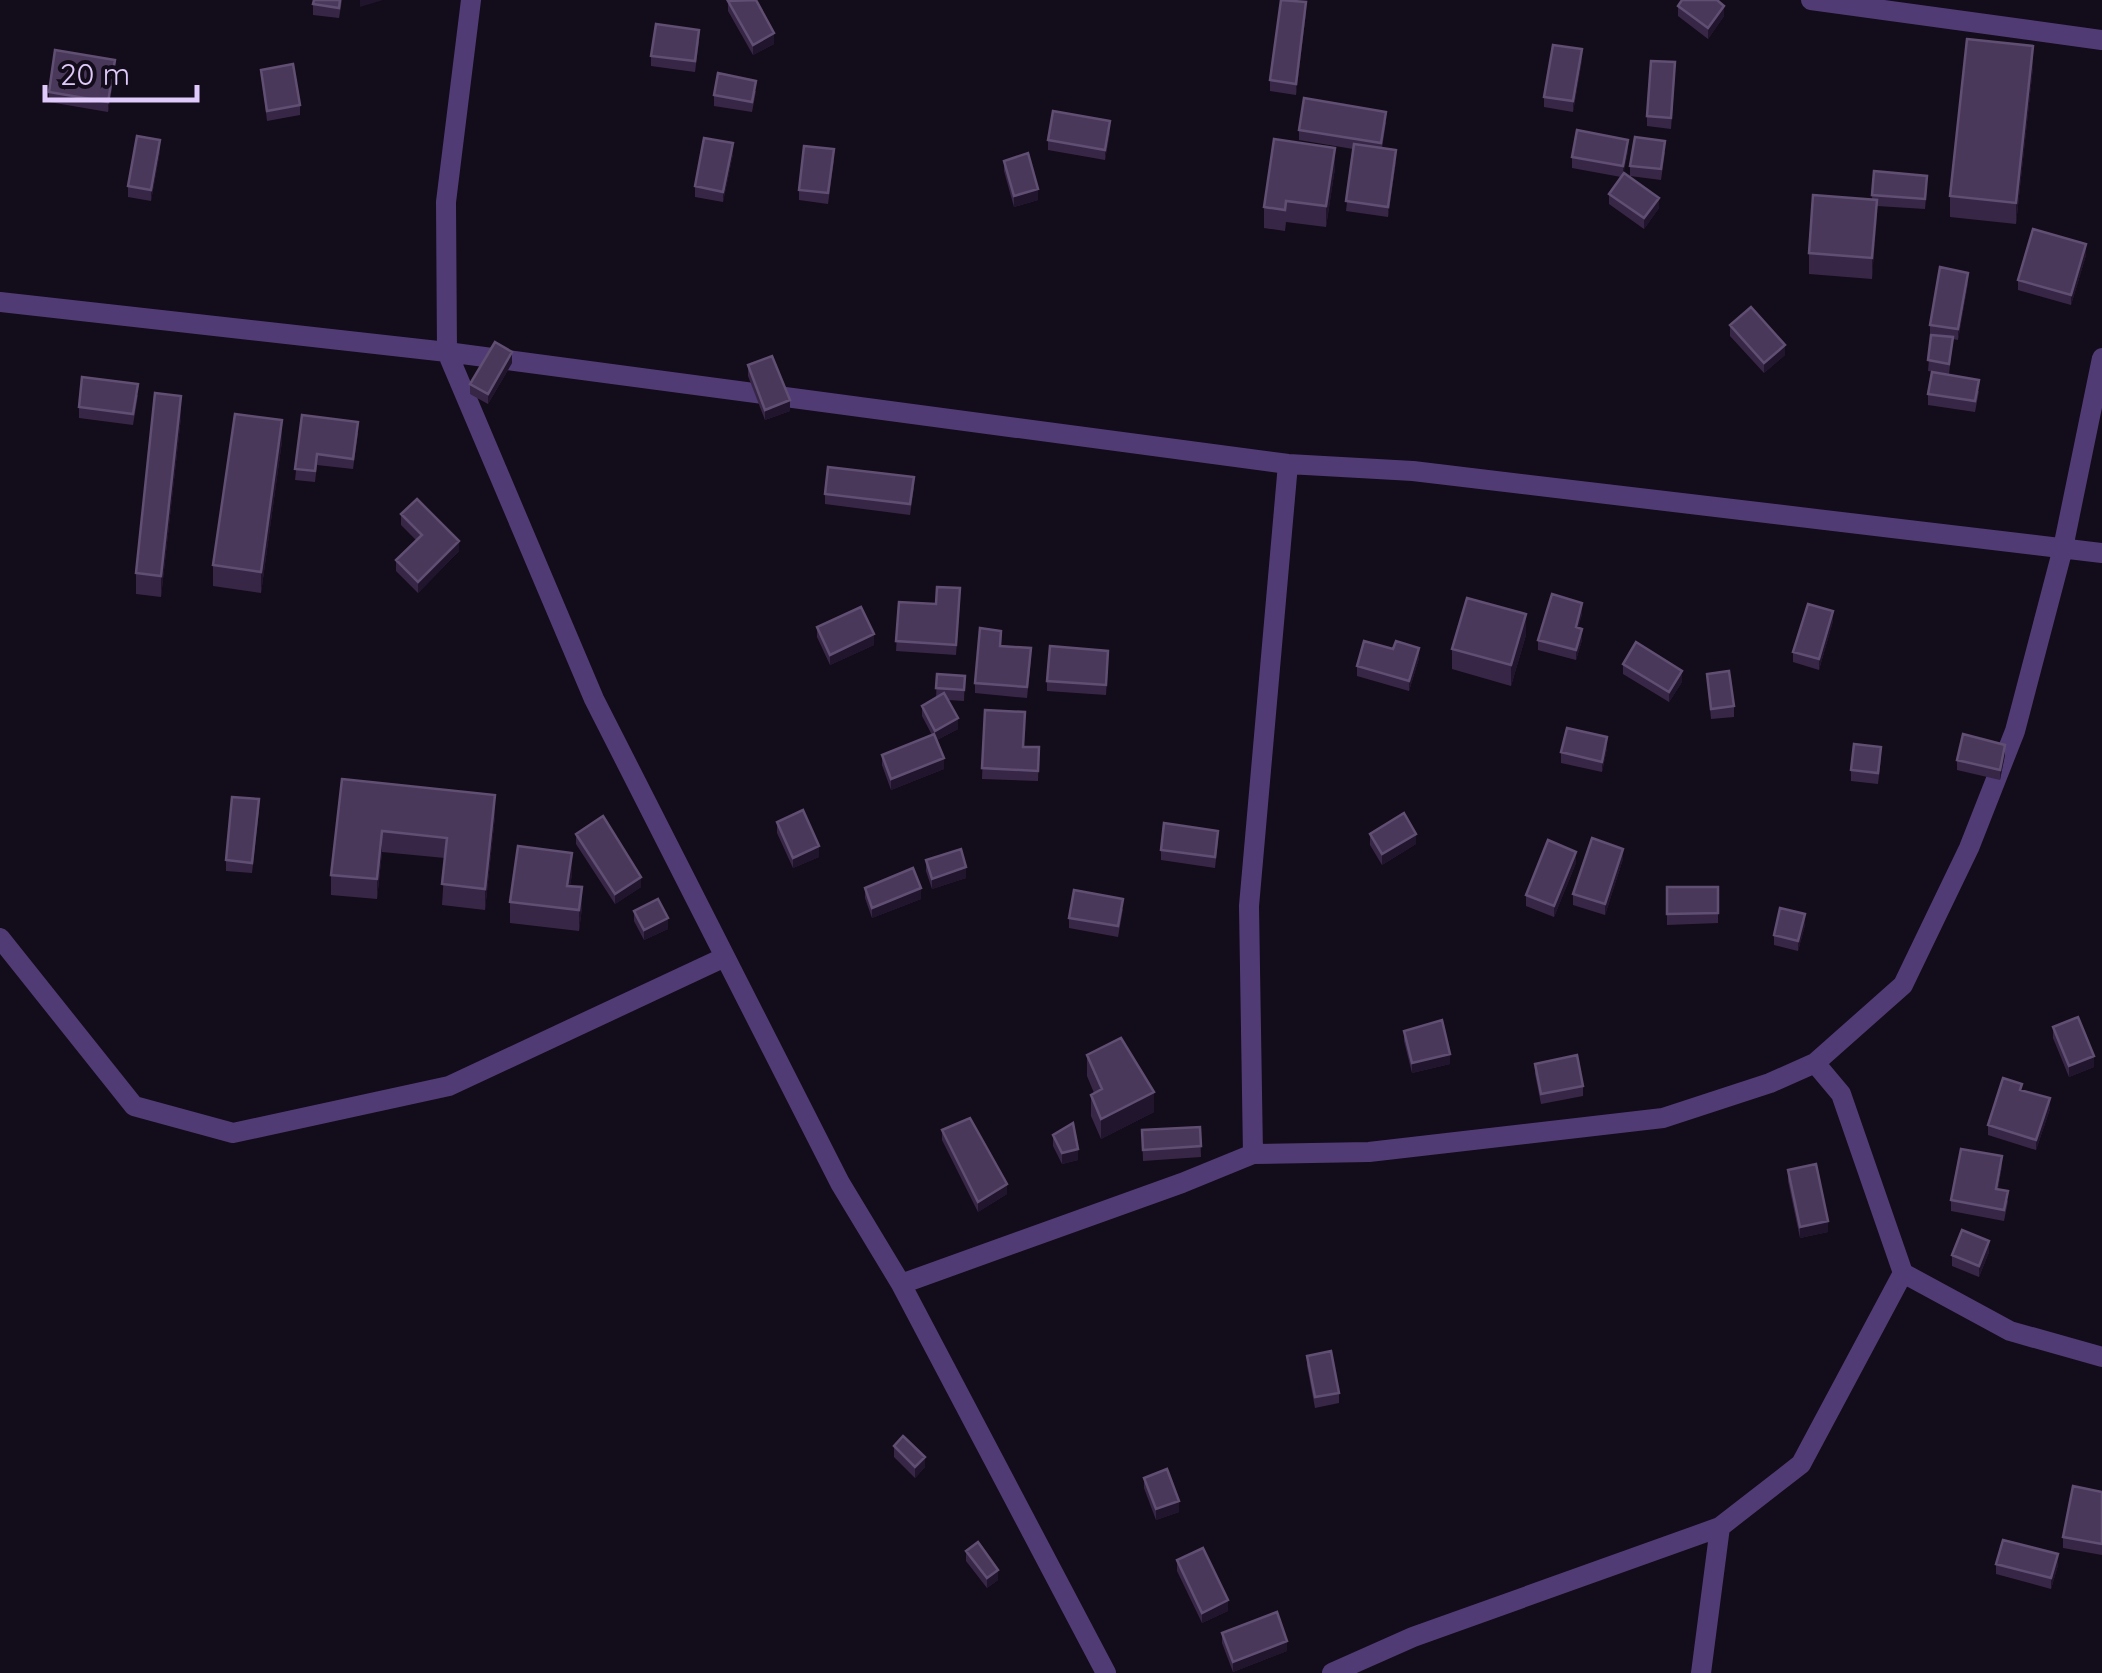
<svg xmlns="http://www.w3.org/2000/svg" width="2102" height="1673" viewBox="0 0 2102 1673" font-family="Quicksand,sans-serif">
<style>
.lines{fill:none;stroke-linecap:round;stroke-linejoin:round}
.street{stroke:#513b75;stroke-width:20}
.wall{fill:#382647}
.shaded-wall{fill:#21142d}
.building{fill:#4a385a;stroke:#614f73;stroke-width:2.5}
</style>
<rect width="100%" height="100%" fill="#130c1a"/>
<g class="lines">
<!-- street -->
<path class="street" d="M471 0 446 202 447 352 594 699 840 1183 901 1284 1106 1673
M1811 0 2102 40
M0 302 447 352 1288 464 1413 471 2102 553
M0 938 134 1106 233 1133 449 1086 725 957
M1815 1063 1841 1094 1903 1273 2010 1331 2102 1357
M1253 1154 1249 906 1288 464
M901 1284 1182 1183 1253 1154 1369 1152 1663 1118 1770 1083 1815 1063 1903 985 1969 848 2015 731 2063 548 2102 358
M1332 1673 1413 1637 1720 1527
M1701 1673 1720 1527 1801 1464 1903 1273"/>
</g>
<!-- wall -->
<path class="wall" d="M342 0 339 18 313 15V4Z
M728 1 774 44 753 55 728 11Z
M1678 6 1724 16 1708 39 1678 16Z
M1306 12 1296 95 1270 91V80Z
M699 41 695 72 651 66V56Z
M1582 60 1573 112 1544 107V97Z
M2033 67 2016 224 1950 217V196Z
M115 70 108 112 49 102V92Z
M261 70 300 105V115L267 121Z
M1675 73 1671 129 1647 126V116Z
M756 91 752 112 714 106V95Z
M1386 122 1382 148 1396 161 1388 217 1346 211 1353 149 1299 140V130Z
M1110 132 1105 160 1048 150V140Z
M160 151 151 201 128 197V186Z
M1628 151 1623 174 1659 208 1644 229 1609 204V194L1621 177 1572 168V157Z
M1665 152 1661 180 1630 176V166Z
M733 154 723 202 695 197V186Z
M834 160 828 204 799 200V190Z
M1004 161 1038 200 1014 207 1004 171Z
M1335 168 1326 227 1286 222 1285 231 1264 228V207Z
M1874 171 1927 186 1925 209 1877 206 1872 279 1809 274V253L1872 199Z
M2086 255 2071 305 2018 290V280Z
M1968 283 1958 340 1953 339 1949 374 1928 371 1931 335H1930V325Z
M1730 325 1785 355 1764 373 1730 336Z
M512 363 488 404 470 394V384Z
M748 365 790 411 765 420 748 376Z
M1979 391 1975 412 1928 405V394Z
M138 395 133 425 79 418V407Z
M302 415 358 433 353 469 317 465 315 482 295 480Z
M181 417 161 597 136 594V573Z
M282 441 261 593 213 586V565Z
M914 487 910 515 825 504V494Z
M401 514 459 551 418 593 396 571V560L416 540 401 525Z
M960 599 956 655 896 651 899 602 936 604Z
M1582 614 1578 628 1582 640 1576 660 1538 650V640Z
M1833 621 1819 670 1793 662V652Z
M817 627 874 645 830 665 817 637Z
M1526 635 1511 686 1452 669V649Z
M1001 646 1031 659 1027 698 975 693V683Z
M1419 658 1409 691 1357 676V666Z
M1108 662 1106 695 1047 691V681Z
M1623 664 1682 682 1669 702 1623 674Z
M937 674 965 676 964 701 948 700 958 729 937 740 944 769 891 790 882 765V755L932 735 922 716V706L936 698Z
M1707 674 1734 706V717L1711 719Z
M985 710 1023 747H1039L1038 781 982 779Z
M1607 748 1602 772 1561 763V752Z
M2005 755 2000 780 1957 770V760Z
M1881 758 1878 784 1851 781V770Z
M342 779 495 816 485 910 442 905 445 858 382 852 377 899 331 895V875Z
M259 810 252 873 226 871V860Z
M777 822 819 857 793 868 777 833Z
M576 834 641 887 615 904 576 844Z
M1370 834 1416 844 1382 865 1370 845Z
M1218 841 1215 868 1161 860V850Z
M1623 859 1605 915 1573 905V894Z
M926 860 966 878 932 889 926 871Z
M1576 863 1554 917 1526 906V895Z
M572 874 570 886 582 908 579 931 510 923V902Z
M1667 887H1718V923L1667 925Z
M865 888 921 899 872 918 865 898Z
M1123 909 1118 937 1069 928V918Z
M634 911 668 929 644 940 634 921Z
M1805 925 1798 951 1774 945V935Z
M2053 1027 2094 1067 2069 1077 2053 1038Z
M1404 1031 1450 1064 1412 1073 1404 1041Z
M1087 1055 1154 1112 1101 1139 1091 1116V1095L1094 1093 1087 1076Z
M1535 1064 1583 1086V1096L1541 1104 1535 1074Z
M2022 1090 2050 1109 2036 1150 1988 1135V1125Z
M1200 1127 1201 1157 1143 1161 1142 1130Z
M942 1130 1007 1194 978 1212 942 1140Z
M1053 1135 1078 1160 1062 1164 1053 1146Z
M2002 1166 1998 1189 2008 1201 2004 1221 1951 1211V1200Z
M1788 1170 1828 1232 1800 1238 1788 1181Z
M1989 1252 1979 1277 1952 1266V1255Z
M1307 1356 1339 1393V1403L1315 1408 1307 1366Z
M894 1446 925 1467 915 1478 894 1457Z
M1144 1478 1179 1512 1156 1520 1144 1488Z
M2102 1492V1555L2063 1548V1537Z
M966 1551 998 1580 987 1588 966 1561Z
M1177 1560 1228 1611 1202 1623 1177 1571Z
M1996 1564 2058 1565 2051 1589 1996 1574Z
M1222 1633 1287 1651 1233 1672 1222 1643Z"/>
<!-- shaded-wall -->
<path class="shaded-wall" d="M360 0H383L360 7Z
M1306 2V12L1296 95V84Z
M1724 6V16L1708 39V28Z
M774 33V44L753 55V45Z
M2033 46V67L2016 224V203Z
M1582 49V60L1573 112V101Z
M115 60V70L108 112V102Z
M1110 121V132L1105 160V150Z
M160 140V151L151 201V190Z
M1628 140V151L1623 177V166Z
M733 143V154L723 202V192Z
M1335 148V168L1326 227V206Z
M1396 150V161L1388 217V207Z
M1038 189V200L1014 207V196Z
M1659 198V208L1644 229V218Z
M1877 200V220L1872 279V258Z
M2086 244V255L2071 305V295Z
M1968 273V283L1958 340V329Z
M1785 345V355L1764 373V363Z
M512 352V363L488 404V394Z
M181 396V417L161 597V576Z
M790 400V411L765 420V410Z
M282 420V441L261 593V572Z
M459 541V551L418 593V582Z
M1582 603V614L1576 637V627Z
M1833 611V621L1819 670V659Z
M1526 614V635L1511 686V665Z
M1582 629V640L1576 660V650Z
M874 634V645L830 665V655Z
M1419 648V658L1409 691V681Z
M1682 671V682L1669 702V692Z
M958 718V729L935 741V731Z
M1607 737V748L1602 772V762Z
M2005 745V755L2000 780V770Z
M944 758V769L891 790V779Z
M495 795V816L485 910V889Z
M382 831V852L377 899V879Z
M1416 834V844L1382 865V854Z
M819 846V857L793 868V858Z
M1623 849V859L1605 915V904Z
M1576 852V863L1554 917V906Z
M572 853V874L567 907V886Z
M966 867V878L932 889V879Z
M641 877V887L615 904V894Z
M582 887V908L579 931V910Z
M921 888V899L872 918V908Z
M1805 914V925L1798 951V941Z
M668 918V929L644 940V930Z
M1450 1054V1064L1412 1073V1063Z
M2094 1056V1067L2069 1077V1066Z
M1154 1092V1112L1101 1139V1119Z
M2050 1098V1109L2036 1150V1140Z
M1078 1149V1160L1062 1164V1153Z
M2002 1156V1166L1996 1199V1189Z
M1007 1184V1194L978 1212V1202Z
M1828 1221V1232L1800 1238V1227Z
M1989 1241V1252L1979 1277V1266Z
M925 1457V1467L915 1478V1467Z
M1179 1501V1512L1156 1520V1509Z
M2058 1554V1565L2051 1589V1578Z
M998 1570V1580L987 1588V1578Z
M1228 1600V1611L1202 1623V1613Z
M1287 1641V1651L1233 1672V1662Z"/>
<!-- building -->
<path class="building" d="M314 0H340L339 8 313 4Z
M756 0 774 33 753 45 728 1Z
M1281 0 1306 2 1296 84 1270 80Z
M1682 0H1717L1724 6 1708 28 1678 6Z
M656 24 699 30 695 61 651 56Z
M1967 39 2033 46 2016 203 1950 196Z
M1553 45 1582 49 1573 101 1544 97Z
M55 50 115 60 108 102 49 92Z
M1651 61 1675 62 1671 118 1647 116Z
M293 64 300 105 267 111 261 70Z
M718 73 756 81 752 102 714 95Z
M1304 98 1386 112 1381 143 1299 130Z
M1053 111 1110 121 1105 150 1048 140Z
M1577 130 1628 140 1623 166 1572 157Z
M137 136 160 140 151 190 128 186Z
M1635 137 1665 141 1661 169 1630 166Z
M704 138 733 143 723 192 695 186Z
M1274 139 1335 148 1326 206 1286 201 1285 210 1264 207Z
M1354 144 1396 150 1388 207 1346 201Z
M804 146 834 149 828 193 799 190Z
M1028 153 1038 189 1014 196 1004 161Z
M1874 171 1927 176 1925 199 1872 195Z
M1624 173 1659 198 1644 218 1609 194Z
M1813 195 1877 200 1872 258 1809 253Z
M2033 229 2086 244 2071 295 2018 280Z
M1940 267 1968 273 1958 329 1930 325Z
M1751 307 1785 345 1764 363 1730 325Z
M1931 335 1953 337 1949 364 1928 360Z
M495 342 512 352 488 394 470 384Z
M772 356 790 400 765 410 748 365Z
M1932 372 1979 380 1975 401 1928 394Z
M82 377 138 384 133 414 79 407Z
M155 393 181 396 161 576 136 573Z
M235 414 282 420 261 572 213 565Z
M302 415 358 422 353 459 317 454 315 471 295 469Z
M828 467 914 477 910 504 825 494Z
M417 499 459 541 418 582 396 560 422 535 401 514Z
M937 587 960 588 956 645 896 641 899 602 936 604Z
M1552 594 1582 603 1576 627 1582 629 1576 650 1538 640Z
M1467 598 1526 614 1511 665 1452 649Z
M1808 604 1833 611 1819 659 1793 652Z
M861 607 874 634 830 655 817 627Z
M980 628 1001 631 1000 646 1031 648 1027 687 975 683Z
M1364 641 1393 649 1396 641 1419 648 1409 681 1357 666Z
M1636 642 1682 671 1669 692 1623 664Z
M1050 646 1108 651 1106 685 1047 681Z
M1729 671 1734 706 1711 709 1707 674Z
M937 674 965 676 964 690 936 688Z
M944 693 958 718 935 731 922 706Z
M985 710 1025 712 1023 747H1039L1038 771 982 768Z
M1567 728 1607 737 1602 762 1561 752Z
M934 734 944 758 891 779 882 755Z
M1963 734 2005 745 2000 770 1957 760Z
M1854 744 1881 747 1878 773 1851 770Z
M342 779 495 795 485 889 442 884 447 838 382 831 377 879 331 875Z
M232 797 259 799 252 863 226 860Z
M803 810 819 846 793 858 777 822Z
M1404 813 1416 834 1382 854 1370 834Z
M603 816 641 877 615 894 576 834Z
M1164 823 1218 831 1215 857 1161 850Z
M1592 838 1623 849 1605 904 1573 894Z
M1548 840 1576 852 1554 906 1526 895Z
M518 846 572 853 567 886 582 887 579 910 510 902Z
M961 849 966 867 932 879 926 860Z
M913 868 921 888 872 908 865 888Z
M1667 887H1718V913L1667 914Z
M1074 890 1123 899 1118 926 1069 918Z
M658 899 668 918 644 930 634 911Z
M1780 908 1805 914 1798 941 1774 935Z
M2078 1017 2094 1056 2069 1066 2053 1027Z
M1442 1020 1450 1054 1412 1063 1404 1031Z
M1121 1038 1154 1092 1101 1119 1091 1095 1102 1089 1087 1055Z
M1577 1055 1583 1086 1541 1094 1535 1064Z
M2003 1078 2022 1084 2020 1090 2050 1098 2036 1140 1988 1125Z
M970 1118 1007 1184 978 1202 942 1130Z
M1073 1123 1078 1149 1062 1153 1053 1135Z
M1200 1127 1201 1146 1143 1150 1142 1130Z
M1961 1149 2002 1156 1996 1189 2008 1191 2004 1210 1951 1200Z
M1816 1164 1828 1221 1800 1227 1788 1170Z
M1962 1230 1989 1241 1979 1266 1952 1255Z
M1331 1351 1339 1393 1315 1397 1307 1356Z
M903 1436 925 1457 915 1467 894 1446Z
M1167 1469 1179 1501 1156 1509 1144 1478Z
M2073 1486 2102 1492V1544L2063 1537Z
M2003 1540 2058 1554 2051 1578 1996 1564Z
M978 1542 998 1570 987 1578 966 1551Z
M1203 1548 1228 1600 1202 1613 1177 1560Z
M1277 1612 1287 1641 1233 1662 1222 1633Z"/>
<!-- scale -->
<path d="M45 85v15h152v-15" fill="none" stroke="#e0cafb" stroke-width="5"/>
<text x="60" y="85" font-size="30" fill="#e0cafb" stroke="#130c1a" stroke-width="8" paint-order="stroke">20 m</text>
</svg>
